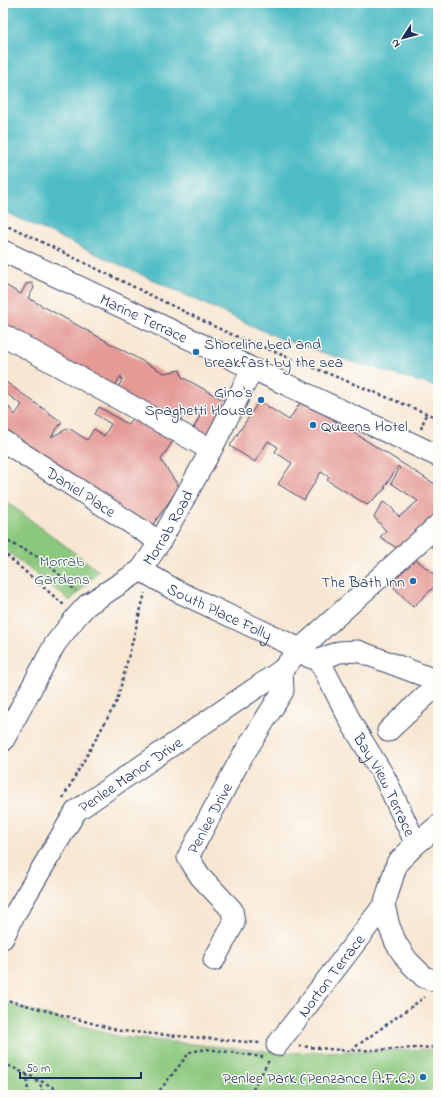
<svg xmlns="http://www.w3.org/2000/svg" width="441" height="1098" viewBox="0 0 441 1098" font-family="'Indie Flower',sans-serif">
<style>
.green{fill:#8bc87e;stroke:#537c6e}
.water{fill:#4ebcc5;stroke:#347692}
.building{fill:#e49a95}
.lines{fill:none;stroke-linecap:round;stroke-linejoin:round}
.minor-casing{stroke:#3c4a6f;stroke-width:23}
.path{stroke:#3c4a6f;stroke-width:2.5;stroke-dasharray:3 3;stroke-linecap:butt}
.minor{stroke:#fff;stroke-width:21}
.poi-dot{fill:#1f6fb2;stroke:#fdfcf7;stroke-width:1.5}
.labels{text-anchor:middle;stroke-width:3;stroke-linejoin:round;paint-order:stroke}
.street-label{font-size:16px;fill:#1b2f5e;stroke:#fdfcf7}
.poi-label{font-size:16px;fill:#1b2f5e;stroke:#fdfcf7;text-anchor:end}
.park-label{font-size:16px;fill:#3d5d68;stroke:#fdfcf7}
</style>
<rect width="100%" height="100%" fill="#fdfcf7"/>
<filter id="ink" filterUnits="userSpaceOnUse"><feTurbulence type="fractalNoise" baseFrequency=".025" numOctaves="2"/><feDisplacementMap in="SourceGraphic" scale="8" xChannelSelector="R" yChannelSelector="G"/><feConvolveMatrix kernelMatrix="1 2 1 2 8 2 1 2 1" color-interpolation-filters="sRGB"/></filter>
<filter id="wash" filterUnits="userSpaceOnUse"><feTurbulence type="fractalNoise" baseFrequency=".012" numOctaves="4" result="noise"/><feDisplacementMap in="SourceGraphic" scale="16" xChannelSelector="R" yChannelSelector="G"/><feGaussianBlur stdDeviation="0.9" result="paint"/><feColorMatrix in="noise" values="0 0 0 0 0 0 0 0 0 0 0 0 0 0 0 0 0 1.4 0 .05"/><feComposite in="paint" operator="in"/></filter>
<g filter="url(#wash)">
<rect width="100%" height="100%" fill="#f7e6d1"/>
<!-- green -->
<path class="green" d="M3 499 99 571 70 601 3 548Z
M3 1002 120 1037 283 1053 438 1049V1095H3Z"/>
<!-- water -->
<path class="water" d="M3 3H438V387L352 362 281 339 3 211Z"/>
<g id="blocks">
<!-- building -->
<path class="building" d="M32 283 34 288 28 298 164 373 180 370 182 377 227 402 205 441 191 433 201 414 188 417 186 410 181 420 171 414 166 421 115 393 122 380 121 376 111 393 3 333V289L5 285 21 294 26 284Z
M3 380 62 422 51 437 69 428 87 440 94 429 104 436 111 424 95 414 99 407 129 425 135 415 174 439 161 460 179 487 150 529 3 429V400L15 415 22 405 3 391Z
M302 400 438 486V514L398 549 380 537 386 531 374 517 383 502 391 507 399 517 418 501 391 483 400 468 398 466 384 488H386L367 505 327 480 329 477 321 472 304 500 278 484 292 463 275 452 278 447 268 441 255 462 230 446 259 401 289 420Z
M438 539V553L431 546Z
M413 557 438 578V583L413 607 386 579Z"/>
</g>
</g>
<g filter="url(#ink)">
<use href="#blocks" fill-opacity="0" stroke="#3c4a6f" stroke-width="1"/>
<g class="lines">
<defs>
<g id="minor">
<path id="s1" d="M3 251 438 456"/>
<path d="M3 335 211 450"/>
<path id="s2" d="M3 441 160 542"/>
<path id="s3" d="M141 570 175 590 300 649 309 657 319 660 339 652 358 651 438 681"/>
<path id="s4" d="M319 660 353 726 385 778 416 844 397 863 384 905 389 926 396 943 407 960 424 977 438 982"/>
<path d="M388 731 438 684"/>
<path id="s5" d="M3 741 55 644 77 616 87 605 141 570 160 542 211 450 252 370"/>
<path d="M416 844 438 826"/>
<path id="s6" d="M3 938 13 917 76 811 282 670 300 649 438 525"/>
<path id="s7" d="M214 960 234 923 232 910 200 876 188 857 240 760 283 691 282 670"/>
<path id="s8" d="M277 1045 384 905"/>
</g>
</defs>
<!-- minor casing -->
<use href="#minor" class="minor-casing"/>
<!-- path -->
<path class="path" d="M3 223 228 333 438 418
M421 429 426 414
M3 539 44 560 76 591
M3 557 5 554 64 605
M63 798 117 701 145 593
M3 999 121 1031 260 1043
M299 1046 350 1051 438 1047
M351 1050 425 997
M3 1063 70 1095
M27 1074 28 1095
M36 1080 43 1089 40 1095
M50 1095 55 1088
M156 1095 190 1052 207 1049 263 1057
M250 1095 269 1060"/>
<!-- minor -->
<use href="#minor" class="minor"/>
</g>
</g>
<!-- markers -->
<g class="poi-dot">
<circle cx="196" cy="352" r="4"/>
<circle cx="261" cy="400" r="4"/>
<circle cx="313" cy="425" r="4"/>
<circle cx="413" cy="581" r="4"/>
<circle cx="423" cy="1077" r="4"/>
</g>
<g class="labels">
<!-- street labels -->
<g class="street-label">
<text dy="6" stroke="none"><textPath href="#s1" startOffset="156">Marine Terrace</textPath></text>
<text dy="6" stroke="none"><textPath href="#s2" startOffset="93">Daniel Place</textPath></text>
<text dy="6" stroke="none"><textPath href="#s5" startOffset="275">Morrab Road</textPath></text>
<text dy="6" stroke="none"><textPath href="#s3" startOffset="89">South Place Folly</textPath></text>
<text dy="6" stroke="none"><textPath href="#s6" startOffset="212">Penlee Manor Drive</textPath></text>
<text dy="6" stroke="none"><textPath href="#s4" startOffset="141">Bay View Terrace</textPath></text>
<text dy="6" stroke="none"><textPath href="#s7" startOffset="169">Penlee Drive</textPath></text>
<text dy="6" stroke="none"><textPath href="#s8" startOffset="88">Norton Terrace</textPath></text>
</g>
<!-- poi labels -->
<g class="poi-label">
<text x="204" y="349" text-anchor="start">Shoreline bed and<tspan x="204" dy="18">breakfast by the sea</tspan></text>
<text x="253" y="397">Gino's<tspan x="253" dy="18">Spaghetti House</tspan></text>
<text x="321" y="431" text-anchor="start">Queens Hotel</text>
<text x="405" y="587">The Bath Inn</text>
<text x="415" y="1083">Penlee Park (Penzance A.F.C.)</text>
</g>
<!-- park labels -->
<g class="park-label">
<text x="62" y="566">Morrab<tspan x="62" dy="18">Gardens</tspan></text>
</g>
</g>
<!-- margin -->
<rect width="441" height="1098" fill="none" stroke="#fdfcf7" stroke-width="16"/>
<!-- north arrow -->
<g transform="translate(403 38) rotate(234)" stroke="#fdfcf7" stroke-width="3" paint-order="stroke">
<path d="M0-3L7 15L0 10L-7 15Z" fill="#1b2f5e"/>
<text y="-6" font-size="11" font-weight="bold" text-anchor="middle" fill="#1b2f5e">N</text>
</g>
<!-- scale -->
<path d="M20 1072v6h121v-6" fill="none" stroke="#1b2f5e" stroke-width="2"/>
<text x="26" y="1072" font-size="12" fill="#1b2f5e" stroke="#fdfcf7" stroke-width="3" paint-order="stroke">50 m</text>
</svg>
